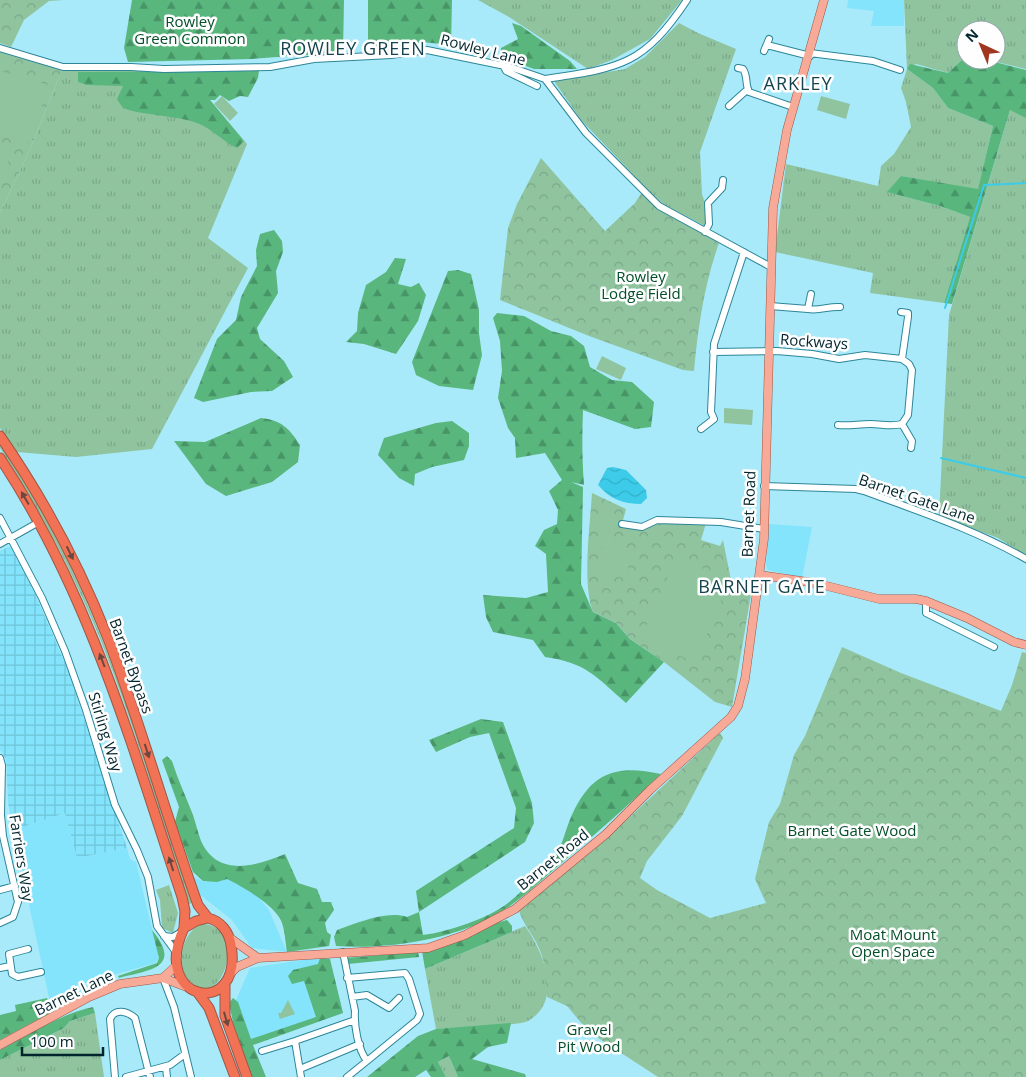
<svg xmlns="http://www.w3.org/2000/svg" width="1026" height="1077" viewBox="0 0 1026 1077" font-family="'Open Sans',sans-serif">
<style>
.built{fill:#83e4fb}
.industrial{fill:url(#industrial-grid)}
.grass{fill:url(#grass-tufts)}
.forest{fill:url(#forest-firs)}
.park{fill:url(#park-crowns)}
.pitch{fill:#8fc49f}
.water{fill:url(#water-waves)}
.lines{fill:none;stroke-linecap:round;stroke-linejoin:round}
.stream{stroke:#3ccce9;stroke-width:2}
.minor-casing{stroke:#2c8698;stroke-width:8}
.major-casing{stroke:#9d5746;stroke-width:9}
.highway-casing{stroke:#9d5746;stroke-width:11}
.minor{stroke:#fff;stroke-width:6}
.major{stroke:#f7aa98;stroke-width:8}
.highway{stroke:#f17254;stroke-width:9}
.oneway{fill:#6c483f}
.labels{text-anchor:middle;stroke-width:5;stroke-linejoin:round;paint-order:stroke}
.park-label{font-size:15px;fill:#034f2a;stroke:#fefefe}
.street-label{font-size:15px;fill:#00252d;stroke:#fefefe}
.quarter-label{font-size:18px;letter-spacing:1px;fill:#16444e;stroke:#fefefe}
</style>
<defs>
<pattern id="industrial-grid" width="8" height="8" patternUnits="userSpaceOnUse" patternTransform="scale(1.25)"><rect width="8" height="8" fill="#83e4fb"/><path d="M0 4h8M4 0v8" fill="none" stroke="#6fc3d7"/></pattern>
<pattern id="grass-tufts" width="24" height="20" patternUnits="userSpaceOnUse" patternTransform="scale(1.25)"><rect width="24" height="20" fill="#8fc49f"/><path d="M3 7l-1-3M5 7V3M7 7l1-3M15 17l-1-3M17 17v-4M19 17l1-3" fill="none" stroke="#7aa889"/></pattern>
<pattern id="forest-firs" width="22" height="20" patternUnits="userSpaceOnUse" patternTransform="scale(1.25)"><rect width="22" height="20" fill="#59b67d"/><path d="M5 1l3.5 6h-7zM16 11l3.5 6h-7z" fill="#479467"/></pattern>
<pattern id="park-crowns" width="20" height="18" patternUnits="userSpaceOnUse" patternTransform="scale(1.25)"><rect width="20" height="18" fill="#8fc49f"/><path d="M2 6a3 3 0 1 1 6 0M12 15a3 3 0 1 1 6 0" fill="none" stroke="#7aa889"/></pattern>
<pattern id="water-waves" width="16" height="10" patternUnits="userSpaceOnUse" patternTransform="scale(1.25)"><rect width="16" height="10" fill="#3ccce9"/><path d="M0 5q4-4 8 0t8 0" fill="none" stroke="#33afc8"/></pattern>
</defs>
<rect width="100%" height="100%" fill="#a8eafa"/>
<!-- built -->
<path class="built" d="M848 0H904V26H871L874 11 847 8Z
M769 524 812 527 802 578 768 570 766 565Z
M65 813 77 858 127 848 130 859 136 862 159 958 155 963 75 986 76 993 51 1007 13 830Z
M189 875 205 882 221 878 236 881 254 892 269 910 287 952 252 948 232 920 198 893Z
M315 958H329L343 1013 252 1045 236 1000 250 968Z"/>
<!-- industrial -->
<path class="industrial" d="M8 547H11L33 589 68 670 127 848 77 858 65 813 13 830 8 803 6 759 0 750V551Z"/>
<!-- grass -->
<path class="grass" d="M478 0H682L650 39 612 60 588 69 509 17Z
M904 0H1026V69L988 60H996V30H966V56L948 73 916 64 907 69 933 88 948 108 993 126 978 190 901 176 888 192 940 206 970 217 944 303 870 293 873 273 775 252 786 164 878 186 881 166 894 154 911 127 906 102 901 88 907 69Z
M679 23 698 33 736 49 700 152 702 194 707 209V223L705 226 663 204 645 187 581 120 554 81 625 69 645 57Z
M62 70 181 71 202 91 247 144 208 238 248 268 152 449 76 457 17 452 0 428V213L31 147Z
M1013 100 1026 107V556L998 538 939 516 949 315Z
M0 444C96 582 140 746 192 903L189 904C153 796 124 683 74 580 53 534 27 491 0 448Z
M169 885 178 913 173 933 162 928 160 900 156 890Z
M202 924C249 925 223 1014 190 982 174 967 182 931 202 924Z
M525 926C543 951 564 1001 528 1021 519 1026 451 1028 436 1029L425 969Z
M288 1000 295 1014 280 1019 278 1013H281Z
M95 1013 104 1077H0V1060L64 1028 70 1021Z
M449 1056 458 1077H446L438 1062Z"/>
<!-- forest -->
<path class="forest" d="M132 0H344L343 52 252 59 128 62 124 48Z
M368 0H452L451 45 422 42 368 49Z
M512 23 521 26 570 61 577 69H534L501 57V48L518 39Z
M966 56V60H987L1026 70V118L1010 110 952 304 944 303 970 217 940 206 887 192 901 176 978 189 993 126 948 108 933 88 907 69 910 64 948 73Z
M259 71 258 78 248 97 240 96 229 101 220 95 215 100H210L244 141 237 148C222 141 213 129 197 123 180 116 133 114 124 108 121 106 119 102 117 99L123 86 87 85 78 82V72Z
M274 230 282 241 283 252 276 271 278 293 257 328 260 339 284 361 293 377 272 391 251 392 203 402 194 398 217 339 236 320 241 297 257 266 256 250 260 234Z
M395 258 406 259 398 284 411 287 419 283 426 295 418 321 396 354 364 344 346 342 357 331 358 313 366 285 386 272Z
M458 270 471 274 479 310V333L482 355 473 390 439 386 416 375 412 362 448 271Z
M497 313 524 316 551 331 571 336 584 346 590 367 612 380 632 382 654 402 651 427 635 429 583 410C582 435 582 460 584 485L571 482 583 487 581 584 593 612 616 623 630 639 664 662 626 703C595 676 587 663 545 657L533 640 493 632 486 617 483 595 526 598 548 592 546 554 535 546 544 530 557 524 558 510 549 491 562 480 545 453 516 458 515 438 508 428 498 398 502 371 500 341 493 318Z
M261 418C281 420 289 428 300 445L298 462 272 482 226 496 206 484 174 441 205 442Z
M452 421 469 433V446L464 460 432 467 415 474 414 486 399 478 378 455 384 438 436 423Z
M481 719 503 722 532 803 534 823 525 842 419 912 423 935C448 932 489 918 508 903 517 896 525 887 534 879 540 873 548 868 553 861 561 849 564 835 569 822 588 775 612 763 661 774 632 802 602 828 571 855 548 874 526 896 501 912 458 939 386 950 336 946L334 937 337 930C357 923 387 910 407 917L419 912 416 891 514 828 516 808 489 733 470 737 436 752 429 740Z
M167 756 172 761C178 780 186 797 193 815 196 824 198 833 201 841 218 878 256 866 285 854L298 883 317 889 322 902H331L334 910 325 923 327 932 331 935 329 946 287 952C285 942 285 925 279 917 270 903 242 886 227 879L217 882 203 881 193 872 175 822 179 807 162 760Z
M507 920 512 926V932L425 969 422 951 457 942 496 923Z
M152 930C183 968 150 970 119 978L118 976 157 963 159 958Z
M418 952 419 957 348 964 345 958Z
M320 958 330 959 343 1013 253 1045 266 1077H252L233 1022 229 1003 233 998 238 1002 251 1039 316 1017 304 981 292 984 288 976 293 970 318 964Z
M47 998 51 1007 50 1013 0 1040V1015L16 1011 15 1005Z
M93 1007 95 1013 70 1021 64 1028 0 1060V1050C29 1034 61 1014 93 1007Z
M511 1023 507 1043 488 1047 472 1059 525 1074 526 1077H458L449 1056 438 1062 446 1077H431L426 1070 415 1077H367L418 1036 436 1029Z"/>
<!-- park -->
<path class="park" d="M0 0H64L49 1 24 20 11 47 0 43Z
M0 50 62 70 31 147 0 213Z
M541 158 605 231 635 203 642 192 660 210 719 243C704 285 698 328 694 371L683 370 589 336 500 300 508 228 517 204Z
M592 493 626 509 622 524 642 527 657 520 706 523 701 540 720 546 723 540 733 590 752 588 732 707 715 702 664 662 630 639 616 623 593 612C582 584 590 525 592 493Z
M842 647 901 673 1001 711 1012 685 1022 652 1026 653V1077H658L589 1032 567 1006 547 997C546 977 546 960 536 942 530 931 523 923 519 911L604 841 720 733 723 738 682 816 647 861 640 878 657 890 710 918 766 903 755 879 769 822 780 804 794 755 805 736Z"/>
<!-- pitch -->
<path class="pitch" d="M0 71 48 85 31 143 0 134Z
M222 96 238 113 230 121 214 104Z
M821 96 850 104 846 119 817 110Z
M0 153 10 155 0 191Z
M602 356 626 368 621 380 596 369Z
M724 408 753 410 752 425 724 423Z
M601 517 615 518 613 548 600 547Z
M602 550 629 551 628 578 601 576Z
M676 557 730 580 695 662 641 639Z"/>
<!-- water -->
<path class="water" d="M613 467 626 470 646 490 647 498 641 504C623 504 610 499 598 485L607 468Z"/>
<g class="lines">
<!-- stream -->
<path class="stream" d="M945 308 984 185 1026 183
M941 458 1026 478"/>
<defs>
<path id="minor" d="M767 45 810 56
M0 48 63 67H131L164 69 270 67 314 59 391 55 427 50 510 67 545 79 586 133 659 206 771 267
M764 51 769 39
M810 53 873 61 900 70
M503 65 506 71 537 86
M738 68 743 69C748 76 745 84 749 92L793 107
M545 79C620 68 643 66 687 0
M729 106 748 89
M705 232 709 224 708 203 722 188 723 180
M770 306 808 309 811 294
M808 309C820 311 829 306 840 307
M901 312 908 313V317L902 359
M713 352 777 351 812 354 839 359 865 355 902 359 909 364 912 370 908 415 902 424C891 427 882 424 870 424 859 424 849 426 838 425
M902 424 912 441 911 448
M701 429 714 419 711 412 714 344 744 252
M764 486 856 489 864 491C920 512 974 529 1026 559
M0 518 42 598 65 651 86 710 115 805 137 850 148 877 157 926 178 955
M622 524 642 527 657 520 721 522 764 529
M0 544 39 522
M926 601V613L994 647
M0 758 2 765 1 815 3 836 18 902 13 917 0 923
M0 890 15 886
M164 936 173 937 183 931
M28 949 9 954 12 974 18 977 41 972
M343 952 355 1011C354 1025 358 1050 367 1061L347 1077
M0 968 10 966
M163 978 174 1007 191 1077
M347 978 405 973 409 979 420 1014 417 1020 367 1061
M352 997 367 995 389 1008 399 998
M262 1051 295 1041
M166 1067 167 1077
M300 1069 360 1044
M115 1077 110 1019C115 1008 127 1011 135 1018L150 1077
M126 1077 170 1065 185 1054
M301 1077 295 1041 355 1020"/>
<path id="major" d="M760 575 815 583 879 599H916L926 601 967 618 1014 642 1026 645
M230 938 258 958
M230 974 237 967 258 958 428 948 465 935 515 909 606 834 650 790 731 717 738 706 745 679 764 539 773 208 787 130 824 0
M163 978 177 965
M0 1045 89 997 120 984 163 978 184 986"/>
<path id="highway" d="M0 436C43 498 79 565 107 636 141 724 166 816 198 905L208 918
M0 458C89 592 132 746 182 897L185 911 184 928
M208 918C221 921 229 932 231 945 244 1019 149 1003 184 928L196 921Z
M225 984V1016L247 1077
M198 993 209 1008 235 1077"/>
</defs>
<!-- minor casing -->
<use href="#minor" class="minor-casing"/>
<!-- major casing -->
<use href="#major" class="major-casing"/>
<!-- highway casing -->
<use href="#highway" class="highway-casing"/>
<!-- minor -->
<use href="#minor" class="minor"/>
<!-- major -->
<use href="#major" class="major"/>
<!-- highway -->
<use href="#highway" class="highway"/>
</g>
<!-- one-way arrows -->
<defs><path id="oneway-solid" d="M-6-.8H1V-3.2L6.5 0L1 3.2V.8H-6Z" transform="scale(1.25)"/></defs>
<g class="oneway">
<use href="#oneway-solid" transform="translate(25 498) rotate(-120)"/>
<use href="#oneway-solid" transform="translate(70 553) rotate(64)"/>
<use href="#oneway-solid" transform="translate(102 660) rotate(-111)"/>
<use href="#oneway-solid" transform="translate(147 751) rotate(72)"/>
<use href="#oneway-solid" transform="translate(171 864) rotate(-108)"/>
<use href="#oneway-solid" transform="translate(226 1019) rotate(74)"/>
</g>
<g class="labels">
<!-- park labels -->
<g class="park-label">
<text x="190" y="27">Rowley<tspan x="190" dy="17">Green Common</tspan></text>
<text x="641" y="282">Rowley<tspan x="641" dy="17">Lodge Field</tspan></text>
<text x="852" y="836">Barnet Gate Wood</text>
<text x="893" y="940">Moat Mount<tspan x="893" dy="17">Open Space</tspan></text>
<text x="589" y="1035">Gravel<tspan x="589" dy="17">Pit Wood</tspan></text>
</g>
<!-- street labels -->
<g class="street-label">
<text transform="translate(483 50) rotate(14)" y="5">Rowley Lane</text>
<text transform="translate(814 342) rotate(4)" y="5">Rockways</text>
<text transform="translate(917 499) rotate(19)" y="5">Barnet Gate Lane</text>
<text transform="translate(749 514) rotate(-88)" y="5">Barnet Road</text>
<text transform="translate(131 666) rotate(70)" y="5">Barnet Bypass</text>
<text transform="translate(105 732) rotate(73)" y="5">Stirling Way</text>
<text transform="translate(21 858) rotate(81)" y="5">Farriers Way</text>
<text transform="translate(553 860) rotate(-39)" y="5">Barnet Road</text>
<text transform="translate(74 993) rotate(-26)" y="5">Barnet Lane</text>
</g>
<!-- quarter labels -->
<g class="quarter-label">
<text x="353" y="55">ROWLEY GREEN</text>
<text x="798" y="90">ARKLEY</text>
<text x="762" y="593">BARNET GATE</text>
</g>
</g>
<!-- north arrow -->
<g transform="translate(981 45) rotate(316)"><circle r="24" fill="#fefefe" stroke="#98a7aa"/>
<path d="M0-4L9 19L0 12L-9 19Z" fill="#9f361e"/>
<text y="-8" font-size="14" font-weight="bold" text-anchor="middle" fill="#00252d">N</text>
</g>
<!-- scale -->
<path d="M22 1047v8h81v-8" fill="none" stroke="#00252d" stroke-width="2.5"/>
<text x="30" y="1047" font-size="15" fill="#00252d" stroke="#fefefe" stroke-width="4" paint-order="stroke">100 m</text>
</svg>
